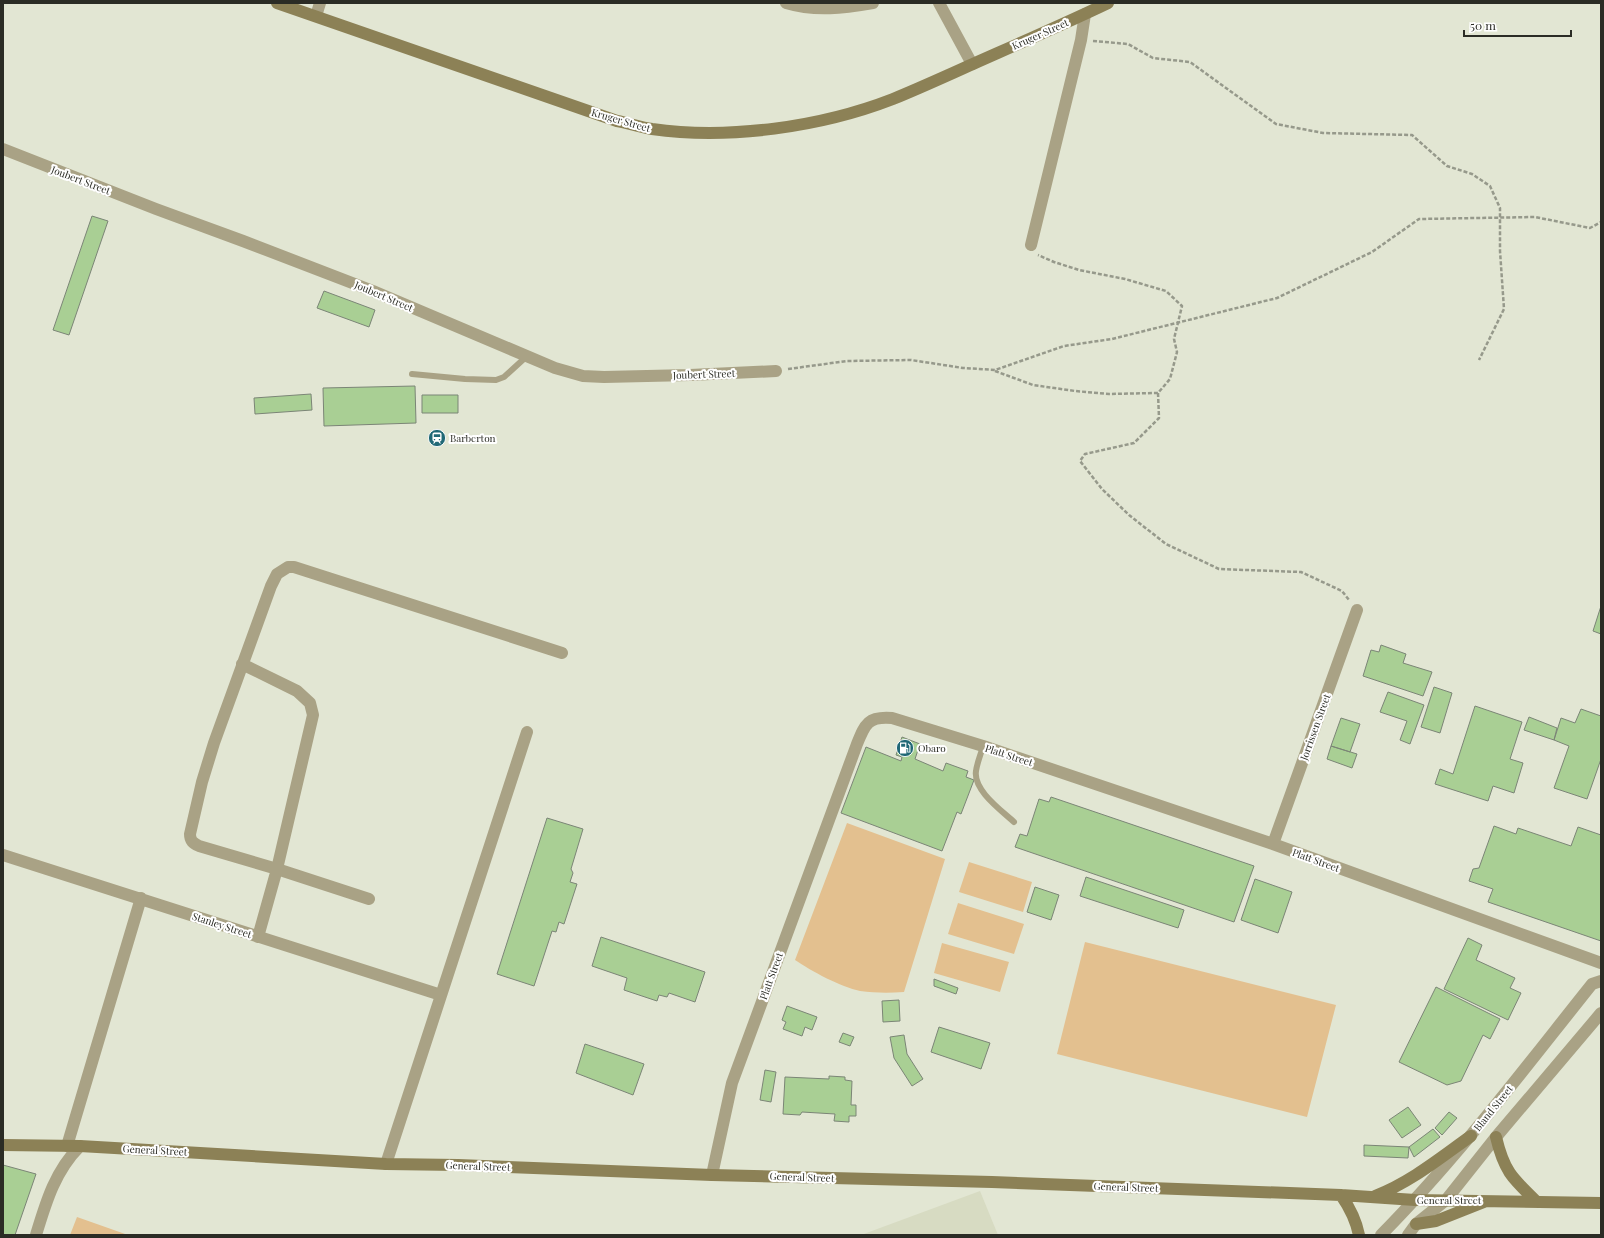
<svg xmlns="http://www.w3.org/2000/svg" width="1604" height="1238" viewBox="0 0 1604 1238" font-family="'Playfair Display',serif">
<style>
.built{fill:#d7dbc2}
.green{fill:#e3c08f}
.building{fill:#a9cf94;stroke:#7b8576}
.lines{fill:none;stroke-linecap:round;stroke-linejoin:round}
.path{stroke:#96998b;stroke-width:2.5;stroke-dasharray:4 2;stroke-linecap:butt}
.lane{stroke:#a9a285;stroke-width:6}
.street{stroke:#a9a285;stroke-width:12}
.secondary{stroke:#8c8156;stroke-width:12}
.labels{text-anchor:middle;stroke-width:4;stroke-linejoin:round;paint-order:stroke}
.street-label{font-size:10px;fill:#2b2c25;stroke:#fff}
.poi-label{font-size:10px;fill:#2b2c25;stroke:#fff;text-anchor:start}
</style>
<rect width="100%" height="100%" fill="#e2e6d3"/>
<!-- built -->
<path class="built" d="M980 1191 998 1235H861Z"/>
<!-- green -->
<path class="green" d="M847 823 945 859 904 992C889 993 875 993 860 991 841 987 811 971 795 960Z
M969 862 1032 882 1023 912 959 892Z
M958 903 1024 924 1014 954 948 934Z
M1085 942 1336 1005 1307 1117 1057 1054Z
M942 943 1009 962 1000 992 934 973Z
M77 1217 128 1235H70Z"/>
<!-- building -->
<path class="building" d="M92 216 108 221 69 335 53 330Z
M324 291 375 310 369 327 317 308Z
M415 386 416 423 324 426 323 388Z
M311 394 312 410 255 414 254 398Z
M422 395H458V413H422Z
M1601 606V634L1593 631Z
M1381 645 1406 654 1403 663 1432 672 1423 696 1363 676 1371 650 1379 652Z
M1434 687 1452 693 1440 733 1421 727Z
M1388 692 1424 705 1410 744 1400 740 1407 721 1380 712Z
M1475 706 1522 722 1510 759 1523 763 1514 793 1493 786 1488 801 1435 784 1440 769 1453 774Z
M1581 709 1601 716V759L1587 799 1554 788 1569 746 1554 740 1561 718 1575 723Z
M1529 717 1557 728 1554 740 1524 730Z
M1341 718 1360 724 1350 752 1331 746Z
M902 737 920 744 915 759 943 771 946 763 968 771 966 777 974 780 961 814 957 812 942 851 841 813 866 747 901 761 902 757 896 755Z
M1331 746 1357 754 1352 768 1327 759Z
M1051 797 1254 866 1234 922 1015 847 1020 834 1027 836 1039 799 1049 802Z
M547 818 583 829 571 869 573 873 570 882 577 884 564 924 559 922 556 932 552 931 534 986 497 974Z
M1494 826 1516 834 1518 828 1571 846 1578 827 1601 835V941L1488 902 1493 889 1469 881 1473 869 1479 868Z
M1086 877 1184 910 1178 928 1080 896Z
M1255 879 1292 892 1278 933 1241 920Z
M1035 887 1059 895 1051 920 1027 912Z
M601 937 705 972 695 1002 669 993 667 997 659 995 657 1001 624 990 627 978 592 966Z
M1468 938 1482 945 1476 960 1515 978 1510 988 1521 993 1508 1020 1444 989Z
M934 979 958 988 956 994 934 986Z
M1436 987 1500 1019 1490 1039 1483 1035 1461 1081 1447 1085 1399 1062Z
M899 1000 900 1021 883 1022 882 1001Z
M787 1006 817 1017 812 1030 805 1027 802 1036 783 1029 786 1022 782 1020Z
M939 1027 990 1043 981 1069 931 1052Z
M843 1033 854 1037 850 1046 839 1042Z
M904 1035 907 1054 923 1079 912 1086 894 1058 890 1037Z
M585 1044 644 1064 633 1095 576 1073Z
M765 1070 776 1072 771 1102 760 1100Z
M829 1076 845 1077V1080L852 1081 851 1105H856V1116H849V1122L834 1121 835 1114 802 1112 800 1115 783 1114 785 1077 829 1079Z
M1408 1107 1421 1125 1402 1138 1389 1120Z
M1449 1112 1457 1118 1442 1135 1435 1128Z
M1433 1129 1440 1137 1414 1157 1409 1147Z
M1364 1145 1409 1147 1408 1158 1364 1156Z
M3 1165 36 1174 15 1235H3Z"/>
<g class="lines">
<!-- path -->
<path class="path" d="M1093 41 1128 44 1153 58 1190 62 1276 124 1323 133 1412 135 1447 166 1472 174 1490 186 1500 208V251L1504 309 1479 360
M788 369 847 361 911 360 963 368 995 370 1064 346 1112 339 1277 298 1372 252 1419 219 1535 217 1590 228 1601 222
M995 371 1033 385 1075 391 1109 394 1158 393 1170 379 1177 352 1174 339 1182 306 1166 291 1125 279 1079 270 1054 262 1038 255
M1158 393 1159 418 1134 443 1085 454 1080 461 1102 489 1129 515 1166 544 1219 569 1301 572 1342 591 1349 600"/>
<!-- lane -->
<path class="lane" d="M412 374 465 379 496 380 504 377 526 357
M983 746C981 754 977 763 976 771 973 790 1001 810 1014 822"/>
<!-- street -->
<path class="street" d="M786 3C816 12 844 8 873 3
M939 3 972 64
M316 16 320 3
M3 149 156 209 243 241 373 291 555 368 583 376 604 377 690 375 776 371
M1031 245 1081 40 1085 14
M242 664 297 691 310 703 313 715 277 869 369 899
M1273 844 1357 610
M3 855 441 995
M258 937 277 869 199 846C193 843 190 841 190 834L202 782 214 743 271 586 277 574 288 567H294L562 653
M67 1146 141 898
M386 1164 527 732
M712 1175 732 1083 857 744C865 724 868 716 892 718L983 746 1273 844 1601 963
M36 1235C46 1202 55 1171 80 1146
M1381 1235C1458 1157 1524 1069 1592 984L1601 981
M1408 1235 1416 1224 1446 1200 1496 1137 1601 1013"/>
<!-- secondary -->
<path class="secondary" d="M277 3 617 121C628 123 640 127 652 129 729 140 821 127 893 99 920 88 946 76 973 64 1018 44 1064 24 1108 3
M1496 1137C1504 1171 1512 1178 1537 1202
M3 1145 80 1146 386 1164 458 1165 712 1175 992 1182 1341 1195 1415 1200 1601 1203
M1341 1195C1350 1208 1356 1220 1359 1235
M1375 1196C1411 1182 1440 1158 1471 1136
M1416 1224 1436 1221 1484 1202"/>
</g>
<!-- icons -->
<defs>
<symbol id="station-disc" viewBox="-11 -11 22 22"><circle r="9.5" fill="#216876" stroke="#fff"/><path d="M-3-6H3Q5-6 5-4V2Q5 4 3 4L4.5 6H3L1.5 4h-3L-3 6H-4.5L-3 4Q-5 4-5 2V-4Q-5-6-3-6ZM-3.5-4v3h7v-3ZM-3.5 1v1.5H-2V1ZM2 1v1.5H3.5V1Z" fill="#fff"/></symbol>
<symbol id="fuel-disc" viewBox="-11 -11 22 22"><circle r="9.5" fill="#216876" stroke="#fff"/><path d="M-5.5-6h7V0h2V4h1.3V-2.5L3-4.5l.8-.8L6-3V5H2.5V1h-1V6h-7ZM-4.2-4.7v3.2H.2V-4.7Z" fill="#fff"/></symbol>
</defs>
<g fill-rule="evenodd">
<use href="#station-disc" x="427" y="428" width="20" height="20"/>
<use href="#fuel-disc" x="895" y="738" width="20" height="20"/>
</g>
<g class="labels">
<!-- street labels -->
<g class="street-label">
<text transform="translate(1040 34) rotate(-24)" y="4">Kruger Street</text>
<text transform="translate(621 120) rotate(16)" y="4">Kruger Street</text>
<text transform="translate(81 180) rotate(21)" y="4">Joubert Street</text>
<text transform="translate(384 296) rotate(23)" y="4">Joubert Street</text>
<text transform="translate(704 374) rotate(-2)" y="4">Joubert Street</text>
<text transform="translate(1315 727) rotate(-70)" y="4">Jorrissen Street</text>
<text transform="translate(1009 755) rotate(18)" y="4">Platt Street</text>
<text transform="translate(1316 860) rotate(20)" y="4">Platt Street</text>
<text transform="translate(222 925) rotate(18)" y="4">Stanley Street</text>
<text transform="translate(771 976) rotate(-70)" y="4">Platt Street</text>
<text transform="translate(1493 1108) rotate(-51)" y="4">Bland Street</text>
<text transform="translate(155 1150) rotate(3)" y="4">General Street</text>
<text transform="translate(478 1166) rotate(2)" y="4">General Street</text>
<text transform="translate(802 1177) rotate(2)" y="4">General Street</text>
<text transform="translate(1126 1187) rotate(2)" y="4">General Street</text>
<text x="1449" y="1204">General Street</text>
</g>
<!-- poi labels -->
<g class="poi-label">
<text x="450" y="442">Barberton</text>
<text x="918" y="752">Obaro</text>
</g>
</g>
<!-- border -->
<rect width="1604" height="1238" fill="none" stroke="#2b2c25" stroke-width="8"/>
<!-- scale -->
<path d="M1464 30v6h107v-6" fill="none" stroke="#2b2c25" stroke-width="2"/>
<text x="1470" y="30" font-size="12" fill="#2b2c25" stroke="#ffffff" stroke-width="3" paint-order="stroke">50 m</text>
</svg>
